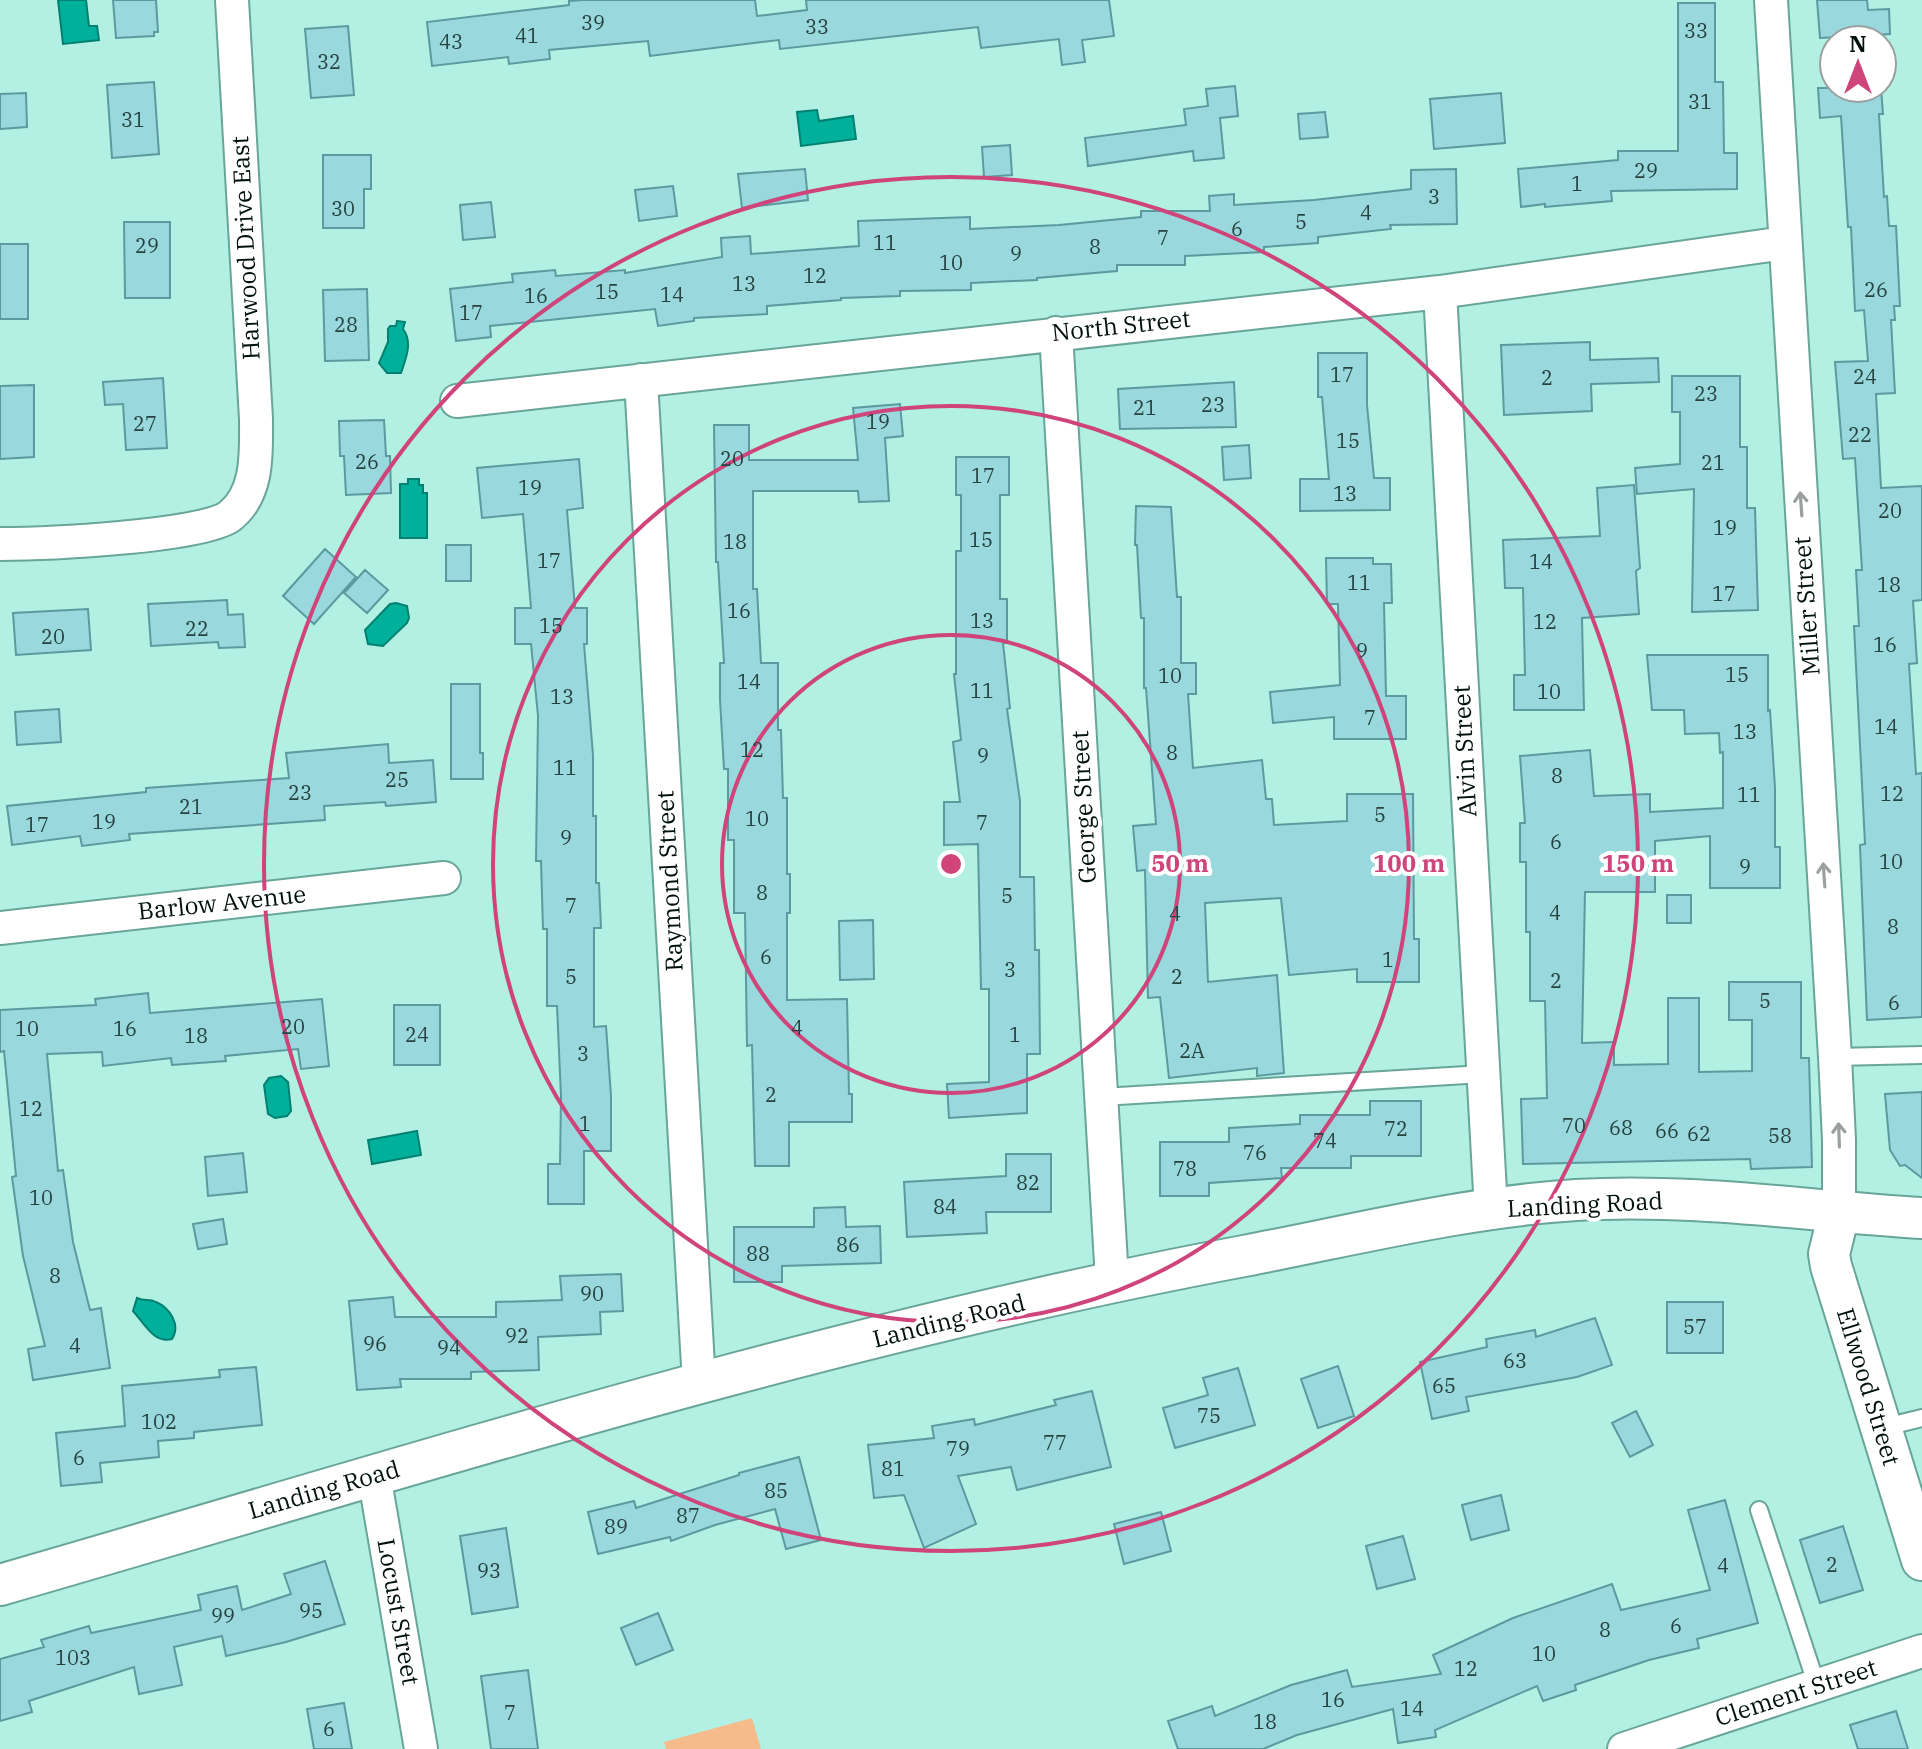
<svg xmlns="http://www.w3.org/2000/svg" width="1922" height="1749" viewBox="0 0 1922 1749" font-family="'IBM Plex Serif',serif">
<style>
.green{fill:#f6bb8b}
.water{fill:#00b09b;stroke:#008070;stroke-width:2}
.building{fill:#99d9dd;stroke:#5b9a9e;stroke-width:2}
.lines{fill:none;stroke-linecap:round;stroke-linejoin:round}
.service-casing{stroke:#69a599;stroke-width:20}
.minor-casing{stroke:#69a599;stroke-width:36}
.tertiary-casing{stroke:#69a599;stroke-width:44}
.service{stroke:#fff;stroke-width:16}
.minor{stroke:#fff;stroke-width:32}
.tertiary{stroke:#fff;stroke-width:40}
.oneway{stroke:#99a09e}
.ring{fill:none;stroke:#cf447a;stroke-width:4}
.labels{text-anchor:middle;stroke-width:8;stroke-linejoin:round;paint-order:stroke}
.number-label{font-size:20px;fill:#264341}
.street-label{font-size:24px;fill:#00110d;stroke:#fff}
.centre{fill:#cf447a;stroke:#fff;stroke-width:4}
.ring-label{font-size:24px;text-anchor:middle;font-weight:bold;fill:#cf447a;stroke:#fff;stroke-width:8;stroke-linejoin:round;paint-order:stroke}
</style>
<rect width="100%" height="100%" fill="#b2f0e3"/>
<!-- green -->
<path class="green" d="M752 1718 761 1749H666L664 1742Z"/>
<!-- water -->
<path class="water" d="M58 0H86L89 26H97L99 40 63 44Z
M817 110 819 121 853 116 856 139 801 146 797 112Z
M397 321 405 322 403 329C413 342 406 358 401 373H387L379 363 388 342V329L390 326H396Z
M408 479H419V485H423V493H427V538H400V484H408Z
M396 603 407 606 409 618 407 623 383 646 368 644 365 630 390 604Z
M281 1076 288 1082 291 1111 287 1116 275 1118 268 1114 264 1085 269 1078Z
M417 1131 421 1155 372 1164 368 1140Z
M137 1298C145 1302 149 1298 156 1302 170 1308 181 1325 172 1339 154 1344 145 1324 133 1311Z"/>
<!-- building -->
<path class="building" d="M113 0H156L158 32H154V36L116 38Z
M583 0H755L757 16 807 10 806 0H1109L1114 36 1082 40 1085 62 1062 65 1059 39 981 48 978 27 780 49 779 40 650 56 648 41 549 50 550 59 509 64 508 57 432 66 427 22 569 5V1Z
M1817 0H1867L1868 10 1889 9 1890 34 1820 38Z
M1678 3H1715V82H1723L1724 153H1737V189L1611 191 1612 201 1545 207V204L1521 207 1518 169 1618 160V151H1678Z
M348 26 354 95 311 98 305 29Z
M154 82 159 154 112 158 107 85Z
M1235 86 1238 116 1220 118 1224 158 1194 161 1193 151 1088 166 1085 138 1186 125 1184 109 1208 106 1206 89Z
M1818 88H1881L1883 114H1879L1884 197 1887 196 1889 226H1896L1900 306H1894L1895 320H1891L1895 393 1876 394 1881 488 1922 486V600L1913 601 1917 663 1909 664 1916 774 1922 773V1017L1867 1020 1860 845 1865 844 1854 626H1859L1856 570H1862L1855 458 1843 459 1835 362 1868 361 1864 310 1855 311 1851 227H1848L1841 116 1820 118Z
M26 93 27 127 0 129V94Z
M1501 93 1505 143 1434 149 1430 99Z
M1325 112 1328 137 1300 139 1298 114Z
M1010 145 1012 175 984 177 982 147Z
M323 155H371V189H364V228H323Z
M805 169 808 200 742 208 738 174Z
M1456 169 1457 224 1390 225 1391 229 1318 237V243L1264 247V252L1185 256V265H1117V271L1037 278V280L971 283V290L900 291V296L841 298V300L767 306V314L694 318V321L658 326 655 309 490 326 491 337 456 341 450 289 513 282 512 274 555 270 556 276 625 270V273L722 257 721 238 750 236 751 254 859 246 858 221 970 217V229L1059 225 1141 217V211H1210L1209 196 1234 194V205L1314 200 1411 189V170Z
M673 186 677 216 639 221 635 190Z
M491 202 495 237 463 240 460 205Z
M124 222H170V298H125Z
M0 244H28V319H0Z
M367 289 369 360 325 361 323 290Z
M1590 342V360L1658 358 1659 382 1591 384 1592 411 1504 415 1501 345Z
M1318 353H1367V405L1374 478H1390V510L1300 511V479H1329L1322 397H1318Z
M1672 376H1740V447H1747V508H1755L1758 610 1692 612 1694 489 1637 494 1635 468 1680 464V412H1672Z
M163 378 167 448 126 450 123 404 105 405 103 382Z
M1234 382 1236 427 1120 429 1118 389Z
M34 385V457L0 459V386Z
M900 404 903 436 885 438 889 501 859 502 858 491H753V589H757L761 663H778V730H781L783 798H787V874H790V913H787V1000L847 999 849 1094H852V1122H789V1166H755L752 1045 747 1046 745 913H734V840H728V769H724L720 700V663H724L718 562H716L714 425H749V460H858L853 408Z
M384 420 386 456H390L391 493 346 495 344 456H340L339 421Z
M1249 445 1251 478 1224 480 1222 447Z
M956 457H1009V495H1000V599H1007V643H1003L1010 708 1007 709 1020 801V877H1034L1035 950H1039L1040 1054H1027V1113L949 1118 947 1084 989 1082V989H981L978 844 944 845V802H960L953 742 961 740 954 674H956V551H961V495H956Z
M579 459 583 508 567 510 575 608H587V644H584L593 755V816H596V883H599L601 928H594V1027L606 1026 611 1096V1151H584V1204H548V1164H560L561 1096 557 1006H547V929H543L541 861H536L538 716 531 644H515V608H531L523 514 482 518 477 468Z
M1634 485 1640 568 1636 571 1639 614 1582 618 1584 710H1514V675H1525L1523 588H1505L1503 540 1600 536 1597 488Z
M1136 506 1171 507 1177 597H1181V663H1196V694H1188L1193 768 1262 760 1266 799H1272L1274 825 1347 821V794H1413L1414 939H1419V982H1357V969L1289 975 1281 898 1205 903 1208 982 1277 975 1284 1073 1257 1076V1068L1169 1078 1160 997 1148 998 1145 870 1137 871 1133 826 1156 824 1146 688H1144V618H1141L1137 545H1135Z
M446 545H471V581H446Z
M325 549 356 577 314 624 283 596Z
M1326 558H1373V564H1391L1392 603H1384L1386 696H1406V739H1334V717L1273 723 1270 692 1340 685 1338 604H1327Z
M365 570 388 590 367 613 344 593Z
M227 600 228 615 243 614 245 647 219 648 218 642 151 646 148 604Z
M88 609 91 650 16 655 13 613Z
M1647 655H1768V711L1770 710 1775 788V847H1780V888H1710V836L1655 841V892H1585L1582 1043 1614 1042V1065L1668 1064V998H1699V1072L1752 1071V1020H1729V982H1801V1058H1809L1812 1167 1751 1169 1750 1159 1523 1164 1521 1099 1547 1098 1545 1001H1530V932H1526V862H1520V823H1525L1520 756 1590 750 1594 796 1650 794V812L1723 808V752L1720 753 1719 733 1685 734 1684 710H1652Z
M451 684H480V753H483V779H451Z
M59 709 61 742 17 745 15 712Z
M388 744 389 763 433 760 436 802 386 806 385 802 324 806 325 820 129 834 130 840 82 846 80 836 12 845 7 806 146 792V788L289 778 286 753Z
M1667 895H1691V923H1667Z
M873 920 874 979 840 980 839 921Z
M148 993 150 1013 322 999 329 1066 301 1069 298 1049 225 1056 226 1061 172 1065 171 1058 103 1066 102 1052 47 1054 58 1171 63 1170 73 1242 90 1310 101 1308 110 1368 33 1380 28 1349 45 1346 23 1256 12 1177 16 1176 4 1051 0 1052V1010L96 1005 95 999Z
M394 1005H440V1065H394Z
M1922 1092V1178L1905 1165 1900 1166 1890 1150 1885 1094Z
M1370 1101H1421V1156H1351V1168H1281L1282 1178 1209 1183V1196H1160V1142H1229V1128L1300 1124V1115H1370Z
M243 1153 247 1192 208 1196 205 1157Z
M1006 1154H1051V1212H986L987 1233 907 1237 904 1182 1006 1176Z
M845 1207 846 1227 880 1226 881 1263 782 1266V1282H734V1227H814V1208Z
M223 1219 227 1244 198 1249 193 1224Z
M621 1274 623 1311 600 1312 601 1334 538 1337 539 1370 471 1372V1379H400L401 1387 357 1390 349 1301 393 1297 395 1317H496V1302L562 1300 560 1276Z
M1667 1302H1723V1353H1667Z
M1595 1318 1612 1365 1577 1377 1466 1397 1469 1411 1432 1419 1420 1362 1487 1347 1486 1339 1535 1330 1536 1337Z
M1338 1366 1354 1416 1318 1428 1301 1379Z
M256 1367 262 1425 194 1432V1438L158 1441 159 1457 100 1463 102 1482 61 1486 56 1433 125 1426 122 1386 220 1377 219 1370Z
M1238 1368 1255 1425 1175 1448 1163 1408 1208 1395 1203 1378Z
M1092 1391 1111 1467 1017 1490 1011 1467 958 1476 976 1524 924 1548 904 1495 874 1498 868 1445 934 1438 932 1426 974 1419 975 1425 1056 1405 1054 1400Z
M1636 1411 1653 1445 1630 1457 1612 1423Z
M799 1457 821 1540 786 1549 775 1509 715 1525 671 1541 670 1537 598 1554 588 1512 634 1501 636 1508 739 1475V1473Z
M1501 1495 1509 1530 1471 1540 1462 1505Z
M1725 1500 1758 1623 1697 1639 1699 1648 1649 1660 1575 1685 1576 1690 1543 1701 1537 1686 1435 1730 1436 1737 1398 1743 1393 1709 1297 1735 1263 1749H1178L1168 1721 1212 1706 1215 1716 1291 1685 1347 1670 1352 1687 1441 1674 1433 1655 1513 1618 1612 1584 1621 1610 1710 1590 1688 1510Z
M1161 1512 1171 1551 1124 1564 1114 1524Z
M1843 1526 1863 1590 1820 1603 1800 1540Z
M506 1528 518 1607 472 1614 460 1536Z
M1403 1536 1415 1579 1377 1589 1366 1546Z
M325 1561 345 1624 286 1642 226 1656 222 1636 174 1647 182 1685 139 1694 134 1667 29 1701 32 1712 0 1721V1659L44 1647 41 1640 89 1626 91 1633 201 1610 198 1595 237 1586 242 1610 291 1594 284 1574Z
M658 1613 673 1650 636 1665 621 1628Z
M528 1670 538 1749H491L481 1676Z
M344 1703 352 1749H314L307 1709Z
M1896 1711 1908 1749H1858L1850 1725Z"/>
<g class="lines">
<defs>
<path id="service" d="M1835 1057 1922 1055
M1102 1097 1483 1074
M1881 1428 1922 1418
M1759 1510 1817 1686"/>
<path id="minor" d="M1771 0 1835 1057 1839 1140V1213
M1440 292 1491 1210
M1056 333 1112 1280
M641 380 699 1383
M457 401 1440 292 1784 243
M0 544C40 544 203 537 230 516 259 493 256 452 256 419L232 0
M0 928 444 878
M374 1475 421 1749
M1624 1749 1922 1651"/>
<path id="tertiary" d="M1839 1213 1829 1254 1831 1266 1922 1560
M0 1585C412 1466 822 1335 1244 1256 1354 1235 1465 1207 1576 1200 1691 1193 1807 1211 1922 1218"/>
</defs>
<!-- service casing -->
<use href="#service" class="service-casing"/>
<!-- minor casing -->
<use href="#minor" class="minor-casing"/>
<!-- tertiary casing -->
<use href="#tertiary" class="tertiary-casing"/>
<!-- service -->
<use href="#service" class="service"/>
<!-- minor -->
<use href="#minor" class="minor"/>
<!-- tertiary -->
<use href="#tertiary" class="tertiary"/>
</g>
<!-- one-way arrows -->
<defs><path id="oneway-shaft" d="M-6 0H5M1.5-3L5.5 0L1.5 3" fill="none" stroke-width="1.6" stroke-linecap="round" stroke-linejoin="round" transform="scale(2)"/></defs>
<g class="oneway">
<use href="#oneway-shaft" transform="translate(1801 504) rotate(-94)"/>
<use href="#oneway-shaft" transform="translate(1824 875) rotate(-94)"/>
<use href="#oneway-shaft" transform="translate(1839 1135) rotate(-92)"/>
</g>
<!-- distance rings -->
<g class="ring">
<circle cx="951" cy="864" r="229"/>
<circle cx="951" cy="864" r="458"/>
<circle cx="951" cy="864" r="687"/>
</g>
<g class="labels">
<!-- number labels -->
<g class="number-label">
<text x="593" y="30">39</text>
<text x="817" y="34">33</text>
<text x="1696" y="38">33</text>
<text x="527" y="43">41</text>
<text x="451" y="49">43</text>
<text x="329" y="69">32</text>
<text x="1700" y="109">31</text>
<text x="133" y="127">31</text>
<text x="1646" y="178">29</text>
<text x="1577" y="191">1</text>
<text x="1434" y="204">3</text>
<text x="343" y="216">30</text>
<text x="1366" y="220">4</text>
<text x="1301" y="229">5</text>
<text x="1237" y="236">6</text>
<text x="1163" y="245">7</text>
<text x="885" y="250">11</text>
<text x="147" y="253">29</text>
<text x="1095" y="254">8</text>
<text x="1016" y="261">9</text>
<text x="951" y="270">10</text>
<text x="815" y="283">12</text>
<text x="744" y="291">13</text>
<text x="1876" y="297">26</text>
<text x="607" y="299">15</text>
<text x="672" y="302">14</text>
<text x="536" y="303">16</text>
<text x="471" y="320">17</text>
<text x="346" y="332">28</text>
<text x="1342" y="382">17</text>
<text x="1865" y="384">24</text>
<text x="1547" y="385">2</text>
<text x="1706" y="401">23</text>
<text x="1213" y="412">23</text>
<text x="1145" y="415">21</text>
<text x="878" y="429">19</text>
<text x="145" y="431">27</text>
<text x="1860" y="442">22</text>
<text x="1348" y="448">15</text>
<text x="732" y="466">20</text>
<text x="367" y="469">26</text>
<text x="1713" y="470">21</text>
<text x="983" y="483">17</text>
<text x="530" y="495">19</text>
<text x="1345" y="501">13</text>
<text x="1890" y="518">20</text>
<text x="1725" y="535">19</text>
<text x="981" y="547">15</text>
<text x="735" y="549">18</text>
<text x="549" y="568">17</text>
<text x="1541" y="569">14</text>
<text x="1359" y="590">11</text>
<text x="1889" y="592">18</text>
<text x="1724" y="601">17</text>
<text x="739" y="618">16</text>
<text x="982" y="628">13</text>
<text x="1545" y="629">12</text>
<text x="551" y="633">15</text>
<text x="197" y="636">22</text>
<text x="53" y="644">20</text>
<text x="1885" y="652">16</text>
<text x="1362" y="658">9</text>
<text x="1737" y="682">15</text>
<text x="1170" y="683">10</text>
<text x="749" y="689">14</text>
<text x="982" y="698">11</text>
<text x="1549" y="699">10</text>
<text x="562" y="704">13</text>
<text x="1370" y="725">7</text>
<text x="1886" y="734">14</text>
<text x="1745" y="739">13</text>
<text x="752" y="757">12</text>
<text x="1172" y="760">8</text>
<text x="983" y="763">9</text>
<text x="565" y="775">11</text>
<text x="1557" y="783">8</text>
<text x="397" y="787">25</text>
<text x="300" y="800">23</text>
<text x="1892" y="801">12</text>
<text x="1749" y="802">11</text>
<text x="191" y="814">21</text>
<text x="1380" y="822">5</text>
<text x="757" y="826">10</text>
<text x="104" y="829">19</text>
<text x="982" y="830">7</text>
<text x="37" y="832">17</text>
<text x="566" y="845">9</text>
<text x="1556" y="849">6</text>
<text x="1891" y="869">10</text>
<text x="1745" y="874">9</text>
<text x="762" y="900">8</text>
<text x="1007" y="903">5</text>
<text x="571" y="913">7</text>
<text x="1555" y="920">4</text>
<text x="1175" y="921">4</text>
<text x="1893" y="934">8</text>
<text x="766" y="964">6</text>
<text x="1388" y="967">1</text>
<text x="1010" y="977">3</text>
<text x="571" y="984">5</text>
<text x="1177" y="984">2</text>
<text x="1556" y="988">2</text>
<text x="1765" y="1008">5</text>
<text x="1894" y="1010">6</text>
<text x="293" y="1034">20</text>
<text x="797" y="1035">4</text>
<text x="27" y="1036">10</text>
<text x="125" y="1036">16</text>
<text x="417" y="1042">24</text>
<text x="1015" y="1042">1</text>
<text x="196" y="1043">18</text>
<text x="1192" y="1058">2A</text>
<text x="583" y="1061">3</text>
<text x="771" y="1102">2</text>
<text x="31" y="1116">12</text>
<text x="585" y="1131">1</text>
<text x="1574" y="1133">70</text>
<text x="1621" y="1135">68</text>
<text x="1396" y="1136">72</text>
<text x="1667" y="1138">66</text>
<text x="1699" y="1141">62</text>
<text x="1780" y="1143">58</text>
<text x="1325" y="1148">74</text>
<text x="1255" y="1160">76</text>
<text x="1185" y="1176">78</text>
<text x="1028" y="1190">82</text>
<text x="41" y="1205">10</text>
<text x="945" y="1214">84</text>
<text x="848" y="1252">86</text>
<text x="758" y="1261">88</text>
<text x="55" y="1283">8</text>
<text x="592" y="1301">90</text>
<text x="1695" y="1334">57</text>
<text x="517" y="1343">92</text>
<text x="375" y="1351">96</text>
<text x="75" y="1353">4</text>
<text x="449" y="1355">94</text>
<text x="1515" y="1368">63</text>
<text x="1444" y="1393">65</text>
<text x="1209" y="1423">75</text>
<text x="159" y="1429">102</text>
<text x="1055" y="1450">77</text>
<text x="958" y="1456">79</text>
<text x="79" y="1465">6</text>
<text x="893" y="1476">81</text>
<text x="776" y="1498">85</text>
<text x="688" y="1523">87</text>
<text x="616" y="1534">89</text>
<text x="1832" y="1572">2</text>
<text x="1723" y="1573">4</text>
<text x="489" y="1578">93</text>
<text x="311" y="1618">95</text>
<text x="223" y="1623">99</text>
<text x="1676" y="1633">6</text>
<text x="1605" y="1637">8</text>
<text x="1544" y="1661">10</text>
<text x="73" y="1665">103</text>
<text x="1466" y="1676">12</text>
<text x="1333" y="1707">16</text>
<text x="1412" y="1716">14</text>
<text x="510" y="1720">7</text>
<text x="1265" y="1729">18</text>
<text x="329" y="1736">6</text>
</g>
<!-- street labels -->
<g class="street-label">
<text transform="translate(246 248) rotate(-93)" y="8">Harwood Drive East</text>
<text transform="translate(1121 326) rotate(-6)" y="8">North Street</text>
<text transform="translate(1807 606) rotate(-94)" y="8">Miller Street</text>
<text transform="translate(1465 751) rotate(-93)" y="8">Alvin Street</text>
<text transform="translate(1084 807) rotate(-93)" y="8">George Street</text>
<text transform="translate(670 881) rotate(-93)" y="8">Raymond Street</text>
<text transform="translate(222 903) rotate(-6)" y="8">Barlow Avenue</text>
<text transform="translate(1585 1205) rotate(-3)" y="8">Landing Road</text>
<text transform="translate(949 1321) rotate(-14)" y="8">Landing Road</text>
<text transform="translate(1868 1387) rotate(73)" y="8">Ellwood Street</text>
<text transform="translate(324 1490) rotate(-16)" y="8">Landing Road</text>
<text transform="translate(398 1612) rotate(80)" y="8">Locust Street</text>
<text transform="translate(1796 1693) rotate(-18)" y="8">Clement Street</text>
</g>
</g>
<circle cx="951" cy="864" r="12" class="centre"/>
<g class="ring-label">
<text x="1180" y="872">50 m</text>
<text x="1409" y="872">100 m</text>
<text x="1638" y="872">150 m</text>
</g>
<!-- north arrow -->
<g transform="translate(1858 64)"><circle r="38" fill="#ffffff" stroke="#99a09e" stroke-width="2"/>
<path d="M0-6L14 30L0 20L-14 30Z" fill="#cf447a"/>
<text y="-12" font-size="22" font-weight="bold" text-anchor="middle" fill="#00110d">N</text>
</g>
</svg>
